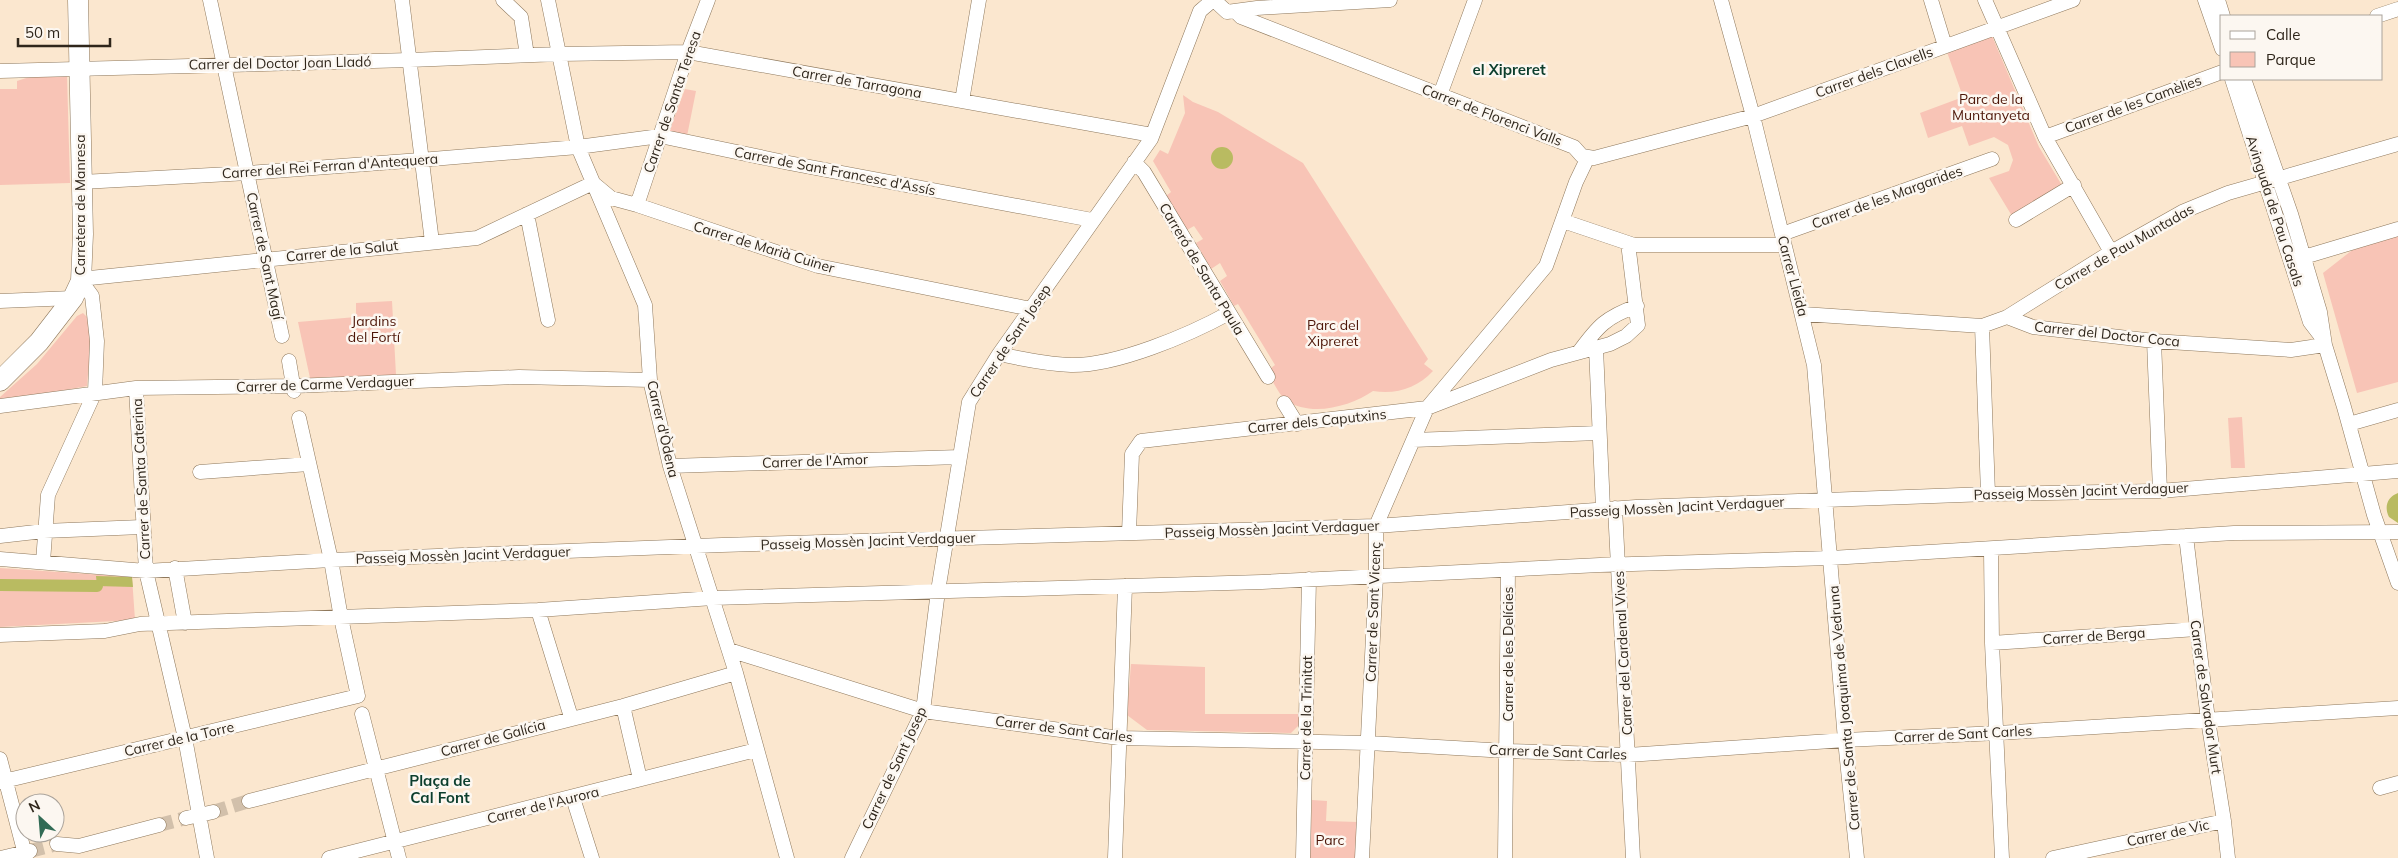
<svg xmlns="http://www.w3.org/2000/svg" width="2398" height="858" viewBox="0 0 2398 858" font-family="Mulish,sans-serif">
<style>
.green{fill:#f8c4b6}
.water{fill:#b9bb61}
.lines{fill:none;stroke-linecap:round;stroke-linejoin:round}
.canal{stroke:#b9bb61;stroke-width:12}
.street-tunnel{stroke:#d2c0ab;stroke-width:14;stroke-dasharray:14 7;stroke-linecap:butt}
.street-casing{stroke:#8e785c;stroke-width:15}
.secondary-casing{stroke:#8e785c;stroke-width:21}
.street{stroke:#fff;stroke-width:14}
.secondary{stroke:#fff;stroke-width:20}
.labels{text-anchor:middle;stroke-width:5;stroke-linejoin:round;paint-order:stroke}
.street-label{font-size:14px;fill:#2f261b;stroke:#fcf7f1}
.park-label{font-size:14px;fill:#4d1608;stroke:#fcf7f1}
.neighbourhood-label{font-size:15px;font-weight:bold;fill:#0c3e2d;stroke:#fcf7f1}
</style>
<rect width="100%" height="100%" fill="#fbe7cf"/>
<!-- green -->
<path class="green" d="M1992 36 2039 147 2063 187 2012 216 1989 178 2009 171 2013 160 2008 145 1994 137 1969 146 1962 126 1928 138 1920 113 1963 97 1947 52Z
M42 73 67 75 70 183 0 185V89H17V81Z
M685 89 696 91 687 136 669 132Z
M1183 95 1193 102 1218 112 1303 163 1428 359 1424 364 1433 371C1417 388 1396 395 1373 391 1351 406 1311 418 1286 400 1278 394 1272 379 1267 371L1275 365 1238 304 1234 306 1220 281 1227 276 1220 263 1211 269 1196 243 1203 239 1194 226 1187 230 1166 196 1171 192 1153 161 1160 150 1168 154 1185 113Z
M2398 233V382L2357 393 2323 273 2360 244Z
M392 301 396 375 310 378 298 322 356 317V303Z
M83 313 90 320V351L87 386 0 402V397L37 364 77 316Z
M2242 417 2245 468H2231L2228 418Z
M0 568 132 577 135 620 0 627Z
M1131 664 1205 667V714H1299V725L1291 733 1147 730 1127 715Z
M1312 800 1327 801 1326 821 1358 822 1356 858H1310Z"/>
<!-- water -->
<path class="water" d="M1211 158a11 11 0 1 1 22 0a11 11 0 1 1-22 0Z
M2398 493V523L2389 517C2384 507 2387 497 2398 493Z
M96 576 132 577 133 587 97 586Z"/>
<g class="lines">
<!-- canal -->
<path class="canal" d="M0 585 97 586"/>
<!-- street-tunnel -->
<path class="street-tunnel" d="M213 812 249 801
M159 825 186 818
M30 851 57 844"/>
<defs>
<path id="street" d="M210 0 282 336
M402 0 432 242
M503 0 521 17 527 55
M548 0 578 147 645 305 650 380 670 466 736 673 787 858
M1214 0 1227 12 1257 8 1390 0
M1721 0 1753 116 1814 365 1845 740 1857 858
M1931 0 1945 46
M1985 0 2045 137 2111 252
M2205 0 2222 49
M2218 0 2223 16
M1236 12 1241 17 1574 147 1582 156 1594 158 1753 116 2073 0
M2377 16 2398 9
M0 71 410 60 560 54 688 52 1152 135
M2232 79 2310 322 2323 339
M2244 79 2291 214 2320 312 2325 345 2344 407 2374 515 2398 583
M1440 95 1475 0
M962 101 979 0
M2045 137 2222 72
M1134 162 1144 172 1268 377
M82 182 248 173 420 160 578 147 660 136 789 163 1092 220
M637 205 688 52 708 0
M527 214 548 320
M2016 220 2074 185
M1563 221 1634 245H1784
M1782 234 1992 159
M2304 257 2398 229
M0 301 73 298
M1803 314 1982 326 2007 317 2111 252 2182 212 2228 193 2398 144
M2007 317 2033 327 2154 341 2291 350 2325 345
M1982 326 1988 494
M2154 341 2160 491
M1596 348 1603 509
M1579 352C1598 326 1606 317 1637 306
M999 354C1022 359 1046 364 1071 365 1116 366 1189 335 1229 313
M289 361 294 391
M136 388 146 571 185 738 207 858
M1284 403 1297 424
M0 406 136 388 293 386 519 377 650 380
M2349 424 2398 410
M1413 440 1599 433
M670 466 960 457
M200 472 309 464
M1615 508 1633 858
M1129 533 1132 454 1141 441 1427 408 1551 360 1610 344 1626 336 1638 325 1628 243
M0 536 44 531 142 527
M2186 536 2208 720 2224 821 2228 858
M1991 550 1992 643 2002 858
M0 559 146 571 331 560 722 545 1376 526 1636 507 1988 494 2160 491 2398 471
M43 562 48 495 95 392 97 341 92 296 81 281 90 278 477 238 593 183 611 198 637 205 818 266 1031 309
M175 568 185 623
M538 610 571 717
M0 635 105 631 140 624 538 610 713 598 1262 582 1600 565 1831 558 2234 533 2398 532
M1992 643 2197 629
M729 650 923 711 1119 738 1369 743 1507 751 1628 755 1845 740 1998 733 2398 708
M623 706 640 779
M362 714 399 858
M0 759 26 858
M0 782 358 696 341 618 331 560 299 418
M2380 788 2398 783
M573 798 592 858
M249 801 623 706 736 673
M186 818 213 812
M57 844 79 846 159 825
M1 858 30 851
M329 858 756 750
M852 858 923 711 938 591 969 402 999 354 1151 139 1200 11 1213 0
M1115 858 1125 586
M1303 858 1309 579
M1362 858 1376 576V526L1427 408 1546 266 1576 182 1588 157
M1505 858 1508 570
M2053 858 2224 821"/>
<path id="secondary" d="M0 381 39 342 73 298 81 281 83 234 78 0"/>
</defs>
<!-- street casing -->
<use href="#street" class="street-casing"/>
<!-- secondary casing -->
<use href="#secondary" class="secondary-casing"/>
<!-- street -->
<use href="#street" class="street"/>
<!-- secondary -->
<use href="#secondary" class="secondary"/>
</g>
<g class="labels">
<!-- street labels -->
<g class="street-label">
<text transform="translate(280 63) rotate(-1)" y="5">Carrer del Doctor Joan Lladó</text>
<text transform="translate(1874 72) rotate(-20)" y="5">Carrer dels Clavells</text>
<text transform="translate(857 82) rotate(10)" y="5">Carrer de Tarragona</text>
<text transform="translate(672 102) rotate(-71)" y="5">Carrer de Santa Teresa</text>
<text transform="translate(2133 104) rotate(-20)" y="5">Carrer de les Camèlies</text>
<text transform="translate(1492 115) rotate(21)" y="5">Carrer de Florenci Valls</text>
<text transform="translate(330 166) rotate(-4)" y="5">Carrer del Rei Ferran d'Antequera</text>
<text transform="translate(835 171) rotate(11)" y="5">Carrer de Sant Francesc d'Assís</text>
<text transform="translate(1887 197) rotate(-20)" y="5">Carrer de les Margarides</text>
<text transform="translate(80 205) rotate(-90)" y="5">Carretera de Manresa</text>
<text transform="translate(2275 211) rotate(72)" y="5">Avinguda de Pau Casals</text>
<text transform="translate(764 247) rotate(17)" y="5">Carrer de Marià Cuiner</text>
<text transform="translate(2124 247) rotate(-30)" y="5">Carrer de Pau Muntadas</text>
<text transform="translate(342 251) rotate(-6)" y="5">Carrer de la Salut</text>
<text transform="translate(265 256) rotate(78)" y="5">Carrer de Sant Magí</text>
<text transform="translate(1202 269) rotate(59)" y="5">Carreró de Santa Paula</text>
<text transform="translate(1793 276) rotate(75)" y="5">Carrer Lleida</text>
<text transform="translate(2107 334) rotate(6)" y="5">Carrer del Doctor Coca</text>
<text transform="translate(1010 341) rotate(-56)" y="5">Carrer de Sant Josep</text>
<text transform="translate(325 384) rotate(-2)" y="5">Carrer de Carme Verdaguer</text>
<text transform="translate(1317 421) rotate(-6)" y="5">Carrer dels Caputxins</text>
<text transform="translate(663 429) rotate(77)" y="5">Carrer d'Òdena</text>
<text transform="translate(815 461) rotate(-2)" y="5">Carrer de l'Amor</text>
<text transform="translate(141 479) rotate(-93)" y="5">Carrer de Santa Caterina</text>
<text transform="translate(2081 491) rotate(-2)" y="5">Passeig Mossèn Jacint Verdaguer</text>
<text transform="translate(1677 507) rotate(-3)" y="5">Passeig Mossèn Jacint Verdaguer</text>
<text transform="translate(1272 529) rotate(-2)" y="5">Passeig Mossèn Jacint Verdaguer</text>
<text transform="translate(868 541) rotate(-2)" y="5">Passeig Mossèn Jacint Verdaguer</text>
<text transform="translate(463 555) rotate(-2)" y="5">Passeig Mossèn Jacint Verdaguer</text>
<text transform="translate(1373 612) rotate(-88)" y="5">Carrer de Sant Vicenç</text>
<text transform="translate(2094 636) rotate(-4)" y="5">Carrer de Berga</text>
<text transform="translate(1623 653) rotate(-93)" y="5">Carrer del Cardenal Vives</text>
<text transform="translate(1508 654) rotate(-90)" y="5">Carrer de les Delícies</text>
<text transform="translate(2206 697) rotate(82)" y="5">Carrer de Salvador Murt</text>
<text transform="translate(1844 708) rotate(-95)" y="5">Carrer de Santa Joaquima de Vedruna</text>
<text transform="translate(1306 718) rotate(-89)" y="5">Carrer de la Trinitat</text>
<text transform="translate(1064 729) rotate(7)" y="5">Carrer de Sant Carles</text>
<text transform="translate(1963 734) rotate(-3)" y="5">Carrer de Sant Carles</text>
<text transform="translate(493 738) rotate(-15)" y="5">Carrer de Galícia</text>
<text transform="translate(179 739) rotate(-13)" y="5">Carrer de la Torre</text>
<text transform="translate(1558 752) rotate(2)" y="5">Carrer de Sant Carles</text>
<text transform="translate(894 768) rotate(-65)" y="5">Carrer de Sant Josep</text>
<text transform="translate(543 805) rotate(-14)" y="5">Carrer de l'Aurora</text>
<text transform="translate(2168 833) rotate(-12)" y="5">Carrer de Vic</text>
</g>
<!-- park labels -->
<g class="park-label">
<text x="1991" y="104">Parc de la<tspan x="1991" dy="16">Muntanyeta</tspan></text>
<text x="374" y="326">Jardins<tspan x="374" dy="16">del Fortí</tspan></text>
<text x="1333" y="330">Parc del<tspan x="1333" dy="16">Xipreret</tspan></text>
<text x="1330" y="845">Parc</text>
</g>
<!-- neighbourhood labels -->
<g class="neighbourhood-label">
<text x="1509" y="75">el Xipreret</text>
<text x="440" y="786">Plaça de<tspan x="440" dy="17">Cal Font</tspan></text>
</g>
</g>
<!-- legend -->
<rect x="2220" y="15" width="162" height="65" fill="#fcf7f1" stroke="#aaa39b"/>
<rect x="2230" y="31" width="25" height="8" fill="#ffffff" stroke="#aaa39b"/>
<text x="2266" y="40" font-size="15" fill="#2f261b">Calle</text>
<rect x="2230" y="52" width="25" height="15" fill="#f8c4b6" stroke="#aaa39b"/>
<text x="2266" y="65" font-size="15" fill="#2f261b">Parque</text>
<!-- north arrow -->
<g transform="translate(40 818) rotate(334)"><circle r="24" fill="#fcf7f1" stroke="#aaa39b"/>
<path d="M0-4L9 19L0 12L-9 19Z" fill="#316b55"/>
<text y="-8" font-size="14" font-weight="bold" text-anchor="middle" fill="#2f261b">N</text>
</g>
<!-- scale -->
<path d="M18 38v8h92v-8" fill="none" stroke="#2f261b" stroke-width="2.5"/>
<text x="25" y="38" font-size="15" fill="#2f261b" stroke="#fcf7f1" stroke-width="4" paint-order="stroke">50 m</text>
</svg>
